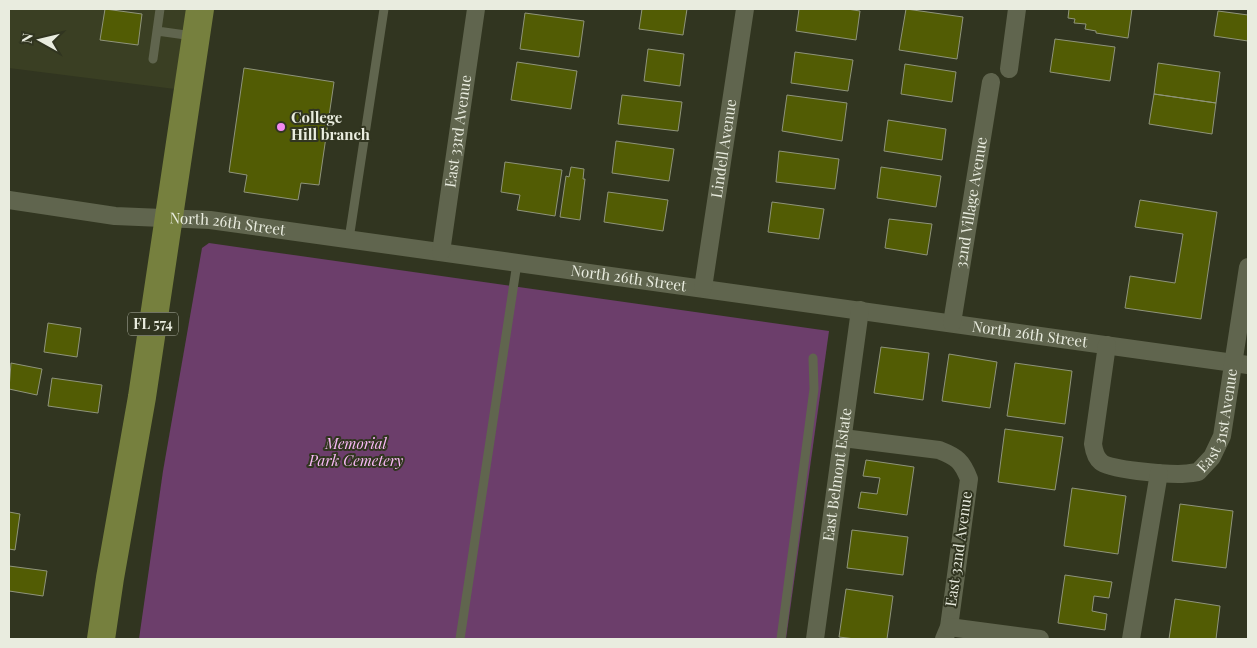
<svg xmlns="http://www.w3.org/2000/svg" width="1257" height="648" viewBox="0 0 1257 648" font-family="'Playfair Display',serif">
<style>
.built{fill:#3a3f23}
.green{fill:#6c3e6b}
.building{fill:#525c04;stroke:#8f947b}
.lines{fill:none;stroke-linecap:round;stroke-linejoin:round}
.lane{stroke:#60654e;stroke-width:9}
.street{stroke:#60654e;stroke-width:18}
.primary{stroke:#76803e;stroke-width:28}
.poi-dot{fill:#f489f0;stroke:#313520;stroke-width:2}
.labels{text-anchor:middle;stroke-width:4;stroke-linejoin:round;paint-order:stroke}
.shield{fill:#313520;stroke:#b2b5a6;stroke-width:1}
.shield-label{font-size:14px;font-weight:bold;fill:#e9ecdf}
.poi-label{font-size:15px;font-weight:bold;fill:#e9ecdf;stroke:#313520;text-anchor:start}
.street-label{font-size:15px;fill:#e9ecdf;stroke:#313520}
.park-label{font-size:15px;font-style:italic;fill:#f9baf6;stroke:#313520}
</style>
<rect width="100%" height="100%" fill="#313520"/>
<!-- built -->
<path class="built" d="M9 9H187L175 89 9 68Z"/>
<!-- green -->
<path class="green" d="M209 243 829 331 786 639H139L163 471 202 248Z"/>
<!-- building -->
<path class="building" d="M105 9 142 14 138 45 100 40Z
M642 9H687L683 35 639 29Z
M799 9H847L860 11 856 40 796 31Z
M906 9 963 17 957 59 899 50Z
M1069 9H1132L1128 38 1096 33V31L1085 29 1086 24 1074 23 1075 19 1068 18Z
M1218 11 1248 15V41L1214 36Z
M525 13 584 21 579 57 520 49Z
M1055 39 1115 47 1110 81 1050 72Z
M648 49 684 54 680 86 644 81Z
M795 52 853 60 848 91 791 83Z
M517 62 577 71 571 109 511 100Z
M1158 63 1220 72 1216 103 1154 94Z
M905 64 956 72 952 102 901 94Z
M244 68 334 82 319 185 301 183 298 200 244 192 247 175 229 172Z
M1154 94 1216 103 1212 134 1149 124Z
M622 95 682 102 678 131 618 124Z
M787 95 847 103 842 141 782 131Z
M888 120 946 129 942 160 884 151Z
M616 141 674 149 669 181 612 173Z
M779 151 839 159 835 189 776 182Z
M505 162 562 170 555 216 517 210 520 195 501 192Z
M571 167 584 169 583 179H585L580 220 560 217 566 176 569 177Z
M881 167 941 176 936 207 877 198Z
M608 192 668 200 663 231 604 222Z
M1140 200 1217 212 1201 319 1125 308 1130 276 1175 283 1183 234 1135 227Z
M772 202 824 209 819 239 768 232Z
M889 219 932 224 927 255 885 248Z
M48 323 81 328 77 357 44 352Z
M881 347 929 353 923 400 874 393Z
M949 354 997 362 990 408 942 401Z
M11 363 42 369 37 395 9 389Z
M1015 363 1072 371 1065 424 1007 416Z
M52 378 102 385 98 413 48 406Z
M1005 429 1063 437 1055 490 998 482Z
M866 460 914 467 907 515 858 508 861 492 877 494 880 478 863 476Z
M1072 488 1126 496 1118 554 1064 546Z
M1180 504 1233 511 1226 568 1172 561Z
M9 512 20 514 15 550 9 549Z
M852 530 908 537 903 575 847 568Z
M9 566 47 571 43 596 9 591Z
M1065 575 1112 582 1109 598 1094 596 1092 611 1107 614 1105 630 1058 623Z
M846 589 893 596 887 639H855L839 637Z
M1175 599 1220 606 1216 639H1169Z"/>
<g class="lines">
<!-- lane -->
<path class="lane" d="M157 31 193 36
M153 59 160 9
M349 239 384 9
M460 639 517 263
M781 639 814 389 813 358"/>
<!-- street -->
<g class="street">
<path d="M1009 69 1017 9"/>
<path id="s1" d="M9 200 115 216 210 220 1248 365"/>
<path id="s2" d="M441 252 476 9"/>
<path id="s3" d="M703 288 745 9"/>
<path id="s4" d="M952 323 991 82"/>
<path id="s5" d="M1107 345 1093 444C1094 451 1096 458 1101 462 1109 470 1165 474 1178 474 1185 474 1192 473 1198 472L1212 457 1222 436 1248 267"/>
<path d="M843 438 939 450C957 457 962 461 969 479L949 627 944 639"/>
<path d="M949 627 1040 639"/>
<path id="s6" d="M815 639 860 310"/>
<path d="M1131 639 1159 473"/>
</g>
<!-- primary -->
<path class="primary" d="M101 639 110 578 142 397 200 9"/>
</g>
<!-- markers -->
<circle class="poi-dot" cx="281" cy="127" r="5"/>
<g class="labels">
<!-- shield labels -->
<rect class="shield" x="128" y="312.5" width="50" height="23" rx="4"/>
<g class="shield-label">
<text x="153" y="329">FL 574</text>
</g>
<!-- poi labels -->
<g class="poi-label">
<text x="291" y="123">College<tspan x="291" dy="17">Hill branch</tspan></text>
</g>
<!-- street labels -->
<g class="street-label">
<text dy="5" stroke="none"><textPath href="#s2" startOffset="122">East 33rd Avenue</textPath></text>
<text dy="5" stroke="none"><textPath href="#s3" startOffset="141">Lindell Avenue</textPath></text>
<text dy="5" stroke="none"><textPath href="#s4" startOffset="122">32nd Village Avenue</textPath></text>
<text dy="5" stroke="none"><textPath href="#s1" startOffset="220">North 26th Street</textPath></text>
<text dy="5" stroke="none"><textPath href="#s1" startOffset="625">North 26th Street</textPath></text>
<text dy="5" stroke="none"><textPath href="#s1" startOffset="1030">North 26th Street</textPath></text>
<text dy="5" stroke="none"><textPath href="#s5" startOffset="276">East 31st Avenue</textPath></text>
<text dy="5" stroke="none"><textPath href="#s6" startOffset="166">East Belmont Estate</textPath></text>
<text transform="translate(959 549) rotate(-82)" y="5">East 32nd Avenue</text>
</g>
<!-- park labels -->
<g class="park-label">
<text x="356" y="449">Memorial<tspan x="356" dy="17">Park Cemetery</tspan></text>
</g>
</g>
<!-- border -->
<rect width="1257" height="648" fill="none" stroke="#e9ecdf" stroke-width="20"/>
<!-- north arrow -->
<g transform="translate(40 40) rotate(278)" stroke="#313520" stroke-width="4" paint-order="stroke">
<path d="M0-4L9 19L0 12L-9 19Z" fill="#e9ecdf"/>
<text y="-8" font-size="14" font-weight="bold" text-anchor="middle" fill="#e9ecdf">N</text>
</g>
</svg>
